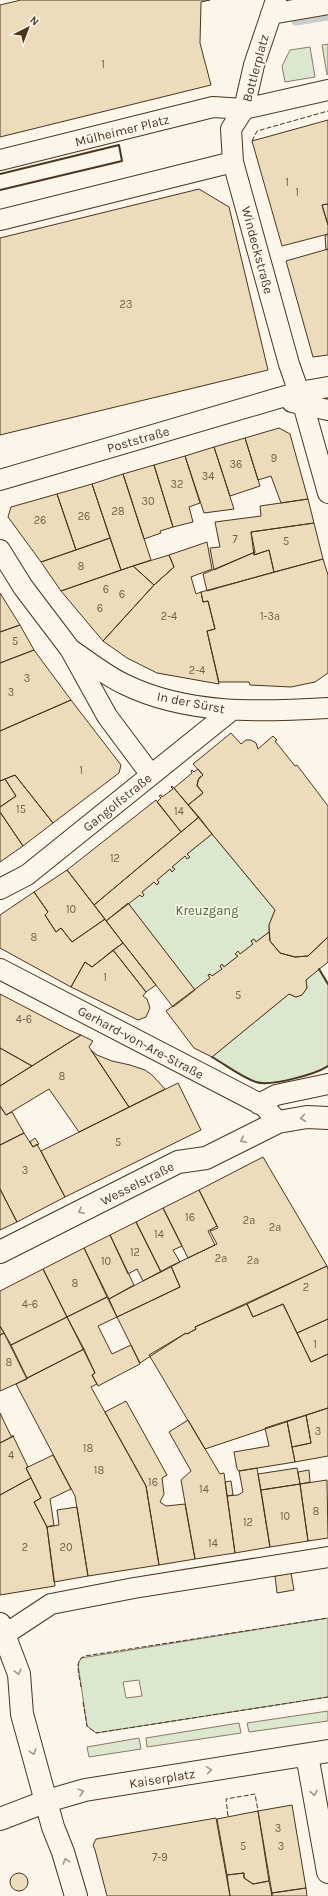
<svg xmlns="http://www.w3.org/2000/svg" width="328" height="1896" viewBox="0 0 328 1896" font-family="Karla,sans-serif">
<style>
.green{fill:#dce7d0;stroke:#887966;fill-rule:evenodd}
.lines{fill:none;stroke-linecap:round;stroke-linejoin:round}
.stream{stroke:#c9cecd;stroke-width:9}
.building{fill:#ecdcbc;stroke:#4a3520}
.pedestrian-casing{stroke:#4a3520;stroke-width:22}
.minor-casing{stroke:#4a3520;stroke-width:24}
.pedestrian{stroke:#fbf6e9;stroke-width:20}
.minor{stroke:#fbf6e9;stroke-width:22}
.fence{stroke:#4a3520;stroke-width:1;stroke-dasharray:5 2;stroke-linecap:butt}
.wall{stroke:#4a3520;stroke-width:2}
.oneway{stroke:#a29684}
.labels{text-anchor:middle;stroke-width:3;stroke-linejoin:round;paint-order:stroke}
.number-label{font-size:11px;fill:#725f47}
.street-label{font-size:13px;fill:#4a3520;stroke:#fbf6e9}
.park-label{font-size:13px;fill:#436837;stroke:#fbf6e9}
</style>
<rect width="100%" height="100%" fill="#fbf6e9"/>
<!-- green -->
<path class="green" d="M328 44V74L327 75 322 45Z
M310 47 315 77 285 82 282 66 290 50Z
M212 834 275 910 269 925V932L256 942 254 939 251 941 253 944 240 954H236L238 956 224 967 222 964 220 966 222 969 212 976 210 974 208 975 210 978 195 990 128 903 140 895 142 897 144 895 142 892 154 882 157 884 159 883 157 880 170 869 172 872 175 869 172 867 185 856 190 857 187 854Z
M319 969 328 984V1066C316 1074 270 1087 256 1082 241 1077 226 1065 212 1057L289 994 296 997 302 995 307 988 306 980Z
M328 1618V1697L96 1733 87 1726 78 1664 81 1658ZM139 1680 142 1696 126 1698 123 1682Z
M328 1711V1721L249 1732 247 1723Z
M239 1723 241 1733 147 1747 146 1738Z
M139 1738 141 1749 89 1757 87 1747Z"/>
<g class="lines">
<!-- stream -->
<path class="stream" d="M296 21 328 16"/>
</g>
<!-- building -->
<path class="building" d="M21 0H210L201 2 200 43 211 85 0 137V5Z
M328 120V204L322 205 328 225V234L282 246 252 141Z
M199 189 229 207 268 370 0 435V238Z
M328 204V225L322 205Z
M328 234V249L326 250 325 236Z
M328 249V355L313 357 286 261Z
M279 428 290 434 308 499 281 503 271 476 258 480 245 438Z
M245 438 260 486 230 496 214 447Z
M214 447 234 509 204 513 185 456Z
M185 456 200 503 189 507 193 522 173 527 154 465Z
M154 465 173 527 160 531 161 533 144 539 123 474Z
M123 474 151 560 121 570 92 484Z
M92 484 110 538 76 550 57 494Z
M57 494 76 550 41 562 8 517 11 507Z
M308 499 314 523 251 532 255 552 214 570 210 548 220 547 215 522 261 516 260 506Z
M314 523 323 559 274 572 269 550 254 555 251 532Z
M110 538 121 570 61 591 41 562Z
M207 542 212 569 191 577 196 594 201 592 203 602 208 601 215 629 207 631 219 684 157 673 127 658 103 641 154 585 174 567 169 555Z
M269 550 274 572 207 591 203 574 255 552 254 555Z
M169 555 174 567 154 585 133 566Z
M323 559 328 575V673L315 682 291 687 250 685 249 682H219L207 631 215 629 208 601 203 602 201 592Z
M133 566 154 585 103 641 61 591Z
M0 593 20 625 0 632Z
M20 625 34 650 0 663V632Z
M34 650 71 700 0 731V663Z
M71 700 121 765 119 773 53 823 15 775 0 781V731Z
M231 733 241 744 246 740H251L256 743 258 749 273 736 277 740 275 741 295 766 297 765 328 806V937L308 956 295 957 280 953 270 941 269 925 275 910 188 805 203 793 197 785 199 778 203 775 193 764Z
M198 769 203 775 198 780 197 786 203 793 188 805 174 788 192 773 191 771 192 770 194 772Z
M15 775 53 823 23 846 0 812V807L16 796 5 779Z
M5 779 16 796 0 807V781Z
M172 786 199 817 181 832 157 802 161 798 159 796 161 795 162 797 173 789 171 787Z
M156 800 181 832 94 905 67 870Z
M0 812 23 846 0 862Z
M199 817 212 834 187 854 190 857 187 859 185 856 172 867 175 869 172 872 170 869 157 880 159 882 157 885 154 882 142 892 144 895 142 897 140 895 106 921 94 905Z
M67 870 105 919 72 942 61 928 56 932 45 915 48 912 34 892Z
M34 892 48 912 45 915 56 932 61 928 72 942 105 919 123 943 92 967 85 962 71 987 0 948V915Z
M128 903 195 990 173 1007 106 921Z
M269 932 270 941 280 953 295 957 308 956 328 937V962L306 980 307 988 302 995 296 997 289 994 212 1057 194 1048 166 1011 210 978 208 975 210 974 212 976 222 969 220 966 222 964 224 967 238 956 235 954 238 951 240 954 253 944 251 941 254 939 256 942Z
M123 943 156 985 146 992 113 950Z
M113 950 146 992 143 996 147 999 150 1008 146 1017 138 1020 71 987 85 962 92 967Z
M0 994 69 1030 81 1035 32 1066 0 1048Z
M81 1035 93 1041 89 1047 129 1107 79 1132 49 1089 6 1115 0 1106V1086Z
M0 1048 32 1066 0 1086Z
M91 1050 97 1055 112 1061 130 1065 145 1070 152 1075 165 1089 129 1107Z
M178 1083 201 1130 65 1197 41 1151Z
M0 1106 6 1115 12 1112 24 1133 0 1145Z
M24 1133 33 1147 37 1144 65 1197 17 1222 0 1189V1145Z
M35 1138 39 1144 33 1147 30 1142Z
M263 1157 327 1266 195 1327 196 1329 187 1334 186 1333 140 1363 117 1317 180 1287 171 1266 217 1244 210 1231 218 1228 199 1190Z
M0 1189 17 1222 0 1230Z
M199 1190 217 1226 208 1231 215 1245 188 1258 163 1208Z
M163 1208 182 1246 173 1250 180 1262 161 1272 136 1222Z
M136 1222 161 1272 143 1281 137 1269 128 1274 110 1235Z
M110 1235 134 1285 109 1299 84 1248Z
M84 1248 107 1297 67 1317 43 1269Z
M171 1266 180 1287 117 1317 109 1299Z
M327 1266 328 1270V1319L297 1333 283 1304 253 1317 247 1304Z
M43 1269 67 1317 11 1345 0 1326V1291Z
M107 1297 117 1317 98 1326 112 1354 131 1345 140 1364 98 1386 92 1375 95 1373 67 1317Z
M247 1304 253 1317 283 1304 311 1362 328 1354V1408L205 1449 149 1355 186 1333 187 1334 196 1329 195 1327Z
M67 1317 84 1349 27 1378 11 1345Z
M328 1319V1354L311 1362 297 1333Z
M0 1326 4 1333 0 1335Z
M4 1333 27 1379 0 1391V1335Z
M84 1349 95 1373 92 1375 97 1384 91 1387 146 1486 159 1565 88 1576 75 1496 16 1384Z
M126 1401 167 1475 162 1478 164 1494 160 1502 166 1506 185 1504 195 1559 159 1565 146 1486 105 1412Z
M328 1408V1456L295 1462 292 1447 311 1443 306 1415Z
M0 1413 11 1436H14L0 1443Z
M306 1415 311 1443 292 1447 287 1421Z
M188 1420 220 1474 224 1473 235 1553 195 1559 181 1480 191 1471 169 1432Z
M287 1421 295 1462 239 1471 237 1469 234 1452 269 1446 265 1428Z
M13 1436 28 1467 26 1468 31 1478 0 1495V1443Z
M53 1455 71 1489 50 1499 54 1525 47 1527 34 1502 41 1498 26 1468Z
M257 1468 270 1547 235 1553 227 1496 238 1495 243 1492 239 1471Z
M297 1468 300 1484 261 1490 258 1474Z
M309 1470 310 1482 300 1484 298 1472Z
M31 1478 41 1498 34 1502 47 1527 55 1586 0 1595V1495Z
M327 1480 328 1538 308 1541 300 1484Z
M231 1481 233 1495 227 1496 225 1482Z
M300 1484 308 1541 270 1547 261 1490Z
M77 1507 88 1576 54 1582 47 1527 59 1525 57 1510Z
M291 1573 294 1590 277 1593 275 1576Z
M292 1805 306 1888 272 1893 258 1811Z
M258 1811 269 1881 253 1884 244 1878V1873L227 1875 217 1819Z
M216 1818 230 1896H107L95 1850 93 1845 96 1839Z
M10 1882a9 9 0 1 1 18 0a9 9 0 1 1-18 0Z
M244 1873V1878L253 1884 269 1881 272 1896H230L227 1875Z
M306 1888 307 1896H272V1893Z"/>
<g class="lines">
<defs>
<path id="pedestrian" d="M276 0 254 65 244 109 231 129 233 162 289 364 303 404 328 493
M271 14 328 4
M0 160 213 107 244 109 328 90
M0 220 233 162
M292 402 328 410
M0 480 299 392 328 387
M0 550 23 587 70 649 107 716 151 775
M70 649C88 661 105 675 124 684 187 715 260 712 328 708
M0 889 27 875 232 710
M0 969 264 1106 278 1122
M259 1104 276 1095 328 1084
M10 1631 51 1604 134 1588 328 1557"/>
<path id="minor" d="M0 1252 178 1162 206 1158 278 1122 307 1117 328 1118
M0 1624 19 1674 22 1714 53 1827 63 1852 76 1896
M307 1755 328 1872
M0 1819 47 1801 85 1790 328 1751"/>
</defs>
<!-- pedestrian casing -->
<use href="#pedestrian" class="pedestrian-casing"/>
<!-- minor casing -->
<use href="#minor" class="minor-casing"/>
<!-- pedestrian -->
<use href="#pedestrian" class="pedestrian"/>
<!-- minor -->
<use href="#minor" class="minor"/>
<!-- fence -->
<path class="fence" d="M252 141 257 131 328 111
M81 1687C80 1677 73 1661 85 1656L328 1618
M83 1702 87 1726 96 1733 328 1697
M228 1816 226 1799 255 1794 258 1811"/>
<!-- wall -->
<path class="wall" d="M0 174 119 145 122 161 0 190
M319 969 328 984
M212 1057C226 1065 241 1077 256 1082 270 1087 316 1074 328 1066"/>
</g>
<!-- one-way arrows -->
<defs><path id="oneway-chevron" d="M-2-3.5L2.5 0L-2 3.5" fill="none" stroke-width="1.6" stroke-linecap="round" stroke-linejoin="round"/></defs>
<g class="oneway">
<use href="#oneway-chevron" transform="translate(303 1118) rotate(173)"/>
<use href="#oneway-chevron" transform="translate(243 1140) rotate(153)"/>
<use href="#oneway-chevron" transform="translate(81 1211) rotate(153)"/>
<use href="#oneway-chevron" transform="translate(18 1672) rotate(75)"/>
<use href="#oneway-chevron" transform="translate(33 1752) rotate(74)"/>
<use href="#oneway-chevron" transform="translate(209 1770) rotate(-9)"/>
<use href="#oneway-chevron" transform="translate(81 1792) rotate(-15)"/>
<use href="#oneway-chevron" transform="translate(314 1793) rotate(80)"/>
<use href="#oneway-chevron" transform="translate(66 1861) rotate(-107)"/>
</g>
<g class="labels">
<!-- number labels -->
<g class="number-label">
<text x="103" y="68">1</text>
<text x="287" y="186">1</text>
<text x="297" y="196">1</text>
<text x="126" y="308">23</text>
<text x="274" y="462">9</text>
<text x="236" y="468">36</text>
<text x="208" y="480">34</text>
<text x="177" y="488">32</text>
<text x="148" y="505">30</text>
<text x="118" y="515">28</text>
<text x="84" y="520">26</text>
<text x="40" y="524">26</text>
<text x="235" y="543">7</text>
<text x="286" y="545">5</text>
<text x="81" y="570">8</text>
<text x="106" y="593">6</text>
<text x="122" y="598">6</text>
<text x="100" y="612">6</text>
<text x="169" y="620">2-4</text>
<text x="270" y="620">1-3a</text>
<text x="15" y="645">5</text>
<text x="197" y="674">2-4</text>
<text x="27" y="682">3</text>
<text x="11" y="696">3</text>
<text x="81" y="774">1</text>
<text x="21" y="813">15</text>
<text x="179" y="815">14</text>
<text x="115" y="862">12</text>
<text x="71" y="913">10</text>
<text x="34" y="941">8</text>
<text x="105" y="981">1</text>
<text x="238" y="999">5</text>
<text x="24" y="1023">4-6</text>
<text x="62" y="1080">8</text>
<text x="118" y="1146">5</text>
<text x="25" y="1174">3</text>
<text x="190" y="1221">16</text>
<text x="249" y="1224">2a</text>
<text x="275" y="1231">2a</text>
<text x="159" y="1238">14</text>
<text x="135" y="1256">12</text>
<text x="221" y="1262">2a</text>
<text x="253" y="1264">2a</text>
<text x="106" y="1265">10</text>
<text x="75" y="1287">8</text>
<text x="306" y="1291">2</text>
<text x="30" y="1308">4-6</text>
<text x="315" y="1348">1</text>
<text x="9" y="1366">8</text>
<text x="318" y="1435">3</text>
<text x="88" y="1452">18</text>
<text x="11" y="1459">4</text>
<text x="99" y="1474">18</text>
<text x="153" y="1486">16</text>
<text x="204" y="1493">14</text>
<text x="316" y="1515">8</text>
<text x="285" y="1520">10</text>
<text x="248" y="1526">12</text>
<text x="213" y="1547">14</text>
<text x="25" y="1551">2</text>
<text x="66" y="1551">20</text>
<text x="278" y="1832">3</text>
<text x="243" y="1850">5</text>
<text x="281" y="1850">3</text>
<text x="160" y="1861">7-9</text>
</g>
<!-- street labels -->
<g class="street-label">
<text transform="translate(255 68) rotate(-75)" y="5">Bottlerplatz</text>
<text transform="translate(122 130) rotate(-14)" y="5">Mülheimer Platz</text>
<text transform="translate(258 250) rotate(75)" y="5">Windeckstraße</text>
<text transform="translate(138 439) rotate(-16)" y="5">Poststraße</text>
<text transform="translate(191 702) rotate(11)" y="5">In der Sürst</text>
<text transform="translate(117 802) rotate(-39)" y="5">Gangolfstraße</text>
<text transform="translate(141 1042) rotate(28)" y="5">Gerhard-von-Are-Straße</text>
<text transform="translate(137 1183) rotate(-27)" y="5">Wesselstraße</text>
<text transform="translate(162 1778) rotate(-9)" y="5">Kaiserplatz</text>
</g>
<!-- park labels -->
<g class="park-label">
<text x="207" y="915">Kreuzgang</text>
</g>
</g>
<!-- north arrow -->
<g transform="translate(28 28) rotate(42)" stroke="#fbf6e9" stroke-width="3" paint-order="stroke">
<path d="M0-3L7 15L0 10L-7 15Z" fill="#4a3520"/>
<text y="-6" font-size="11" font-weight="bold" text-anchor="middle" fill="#4a3520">N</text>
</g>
</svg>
